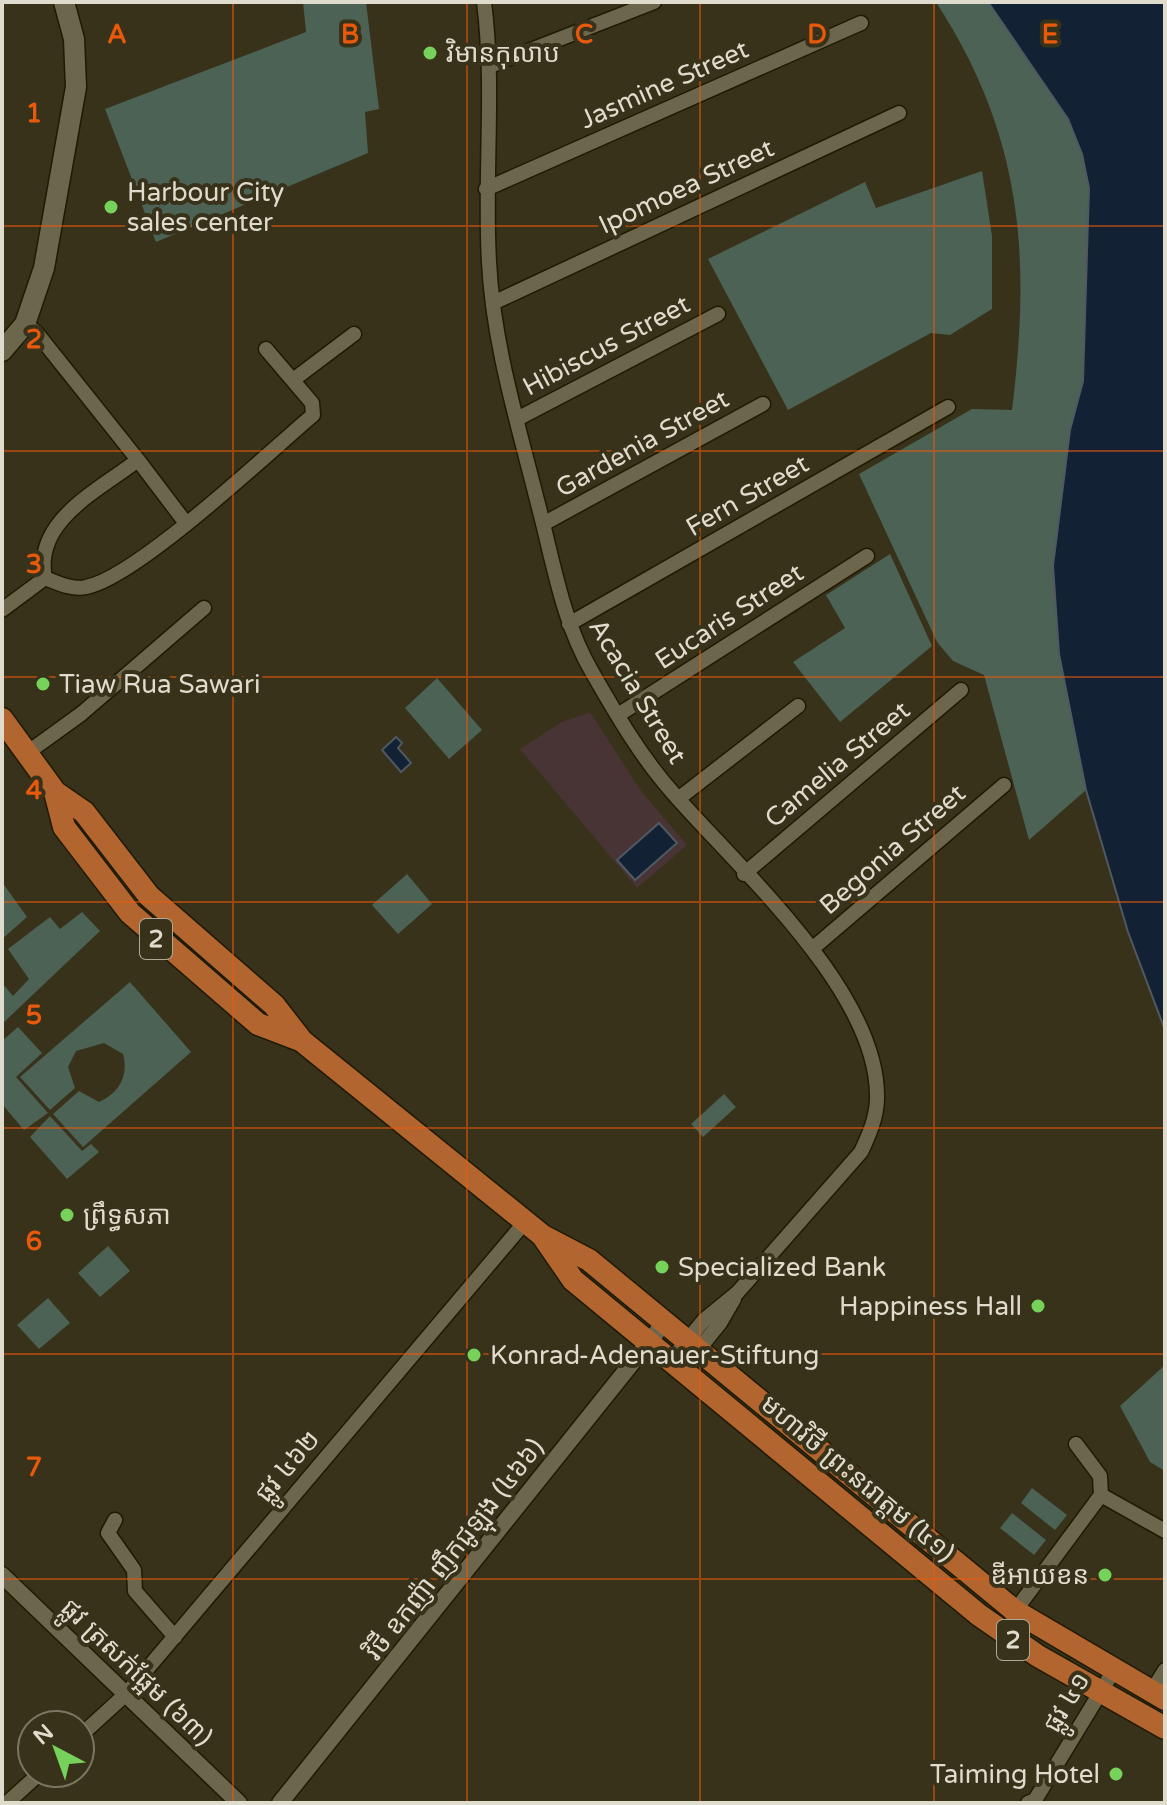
<svg xmlns="http://www.w3.org/2000/svg" width="1167" height="1805" viewBox="0 0 1167 1805" font-family="'Varela Round','Noto Sans Khmer',sans-serif">
<style>
.education{fill:#483435}
.green{fill:#4b6254}
.water{fill:#122134;stroke:#505962;stroke-width:2}
.lines{fill:none;stroke-linecap:round;stroke-linejoin:round}
.minor-casing{stroke:#1f1a03;stroke-width:17}
.tertiary-casing{stroke:#1f1a03;stroke-width:19}
.secondary-casing{stroke:#1f1a03;stroke-width:23}
.primary-casing{stroke:#1f1a03;stroke-width:25}
.minor{stroke:#6c664c;stroke-width:14}
.tertiary{stroke:#6c664c;stroke-width:16}
.secondary{stroke:#6c664c;stroke-width:20}
.primary{stroke:#b36530;stroke-width:22}
.grid{fill:none;stroke:#e8590c;stroke-width:2;stroke-opacity:0.55}
.poi-dot{fill:#76d25a;stroke:#38321a;stroke-width:3}
.labels{text-anchor:middle;stroke-width:8;stroke-linejoin:round;paint-order:stroke}
.shield{fill:#38321a;stroke:#ada997;stroke-width:2}
.shield-label{font-size:24px;font-weight:bold;fill:#dfdccd}
.poi-label{font-size:26px;fill:#dfdccd;stroke:#38321a;text-anchor:start}
.street-label{font-size:26px;fill:#dfdccd;stroke:#38321a}
.grid-label{font-size:26px;text-anchor:middle;font-weight:bold;fill:#e8590c;stroke:#38321a;stroke-width:8;stroke-linejoin:round;paint-order:stroke}
</style>
<rect width="100%" height="100%" fill="#38321a"/>
<!-- education -->
<path class="education" d="M590 712 641 791 687 845 637 888 520 749 562 722Z"/>
<!-- green -->
<path class="green" d="M303 2H366L379 109 365 112 368 153 156 242 105 109 306 32Z
M936 2H988L1068 119 1082 154 1090 188 1083 381 1070 430 1053 566 1059 655 1086 790 1029 840 984 675 953 661 937 642 859 474 972 409 1012 410C1031 256 1023 136 936 2Z
M982 171 992 236V309L950 335 931 333 788 410 708 259 865 182 876 208Z
M890 554 932 646 840 722 793 662 845 628 826 595Z
M437 678 482 730 449 759 405 708Z
M407 874 432 904 398 934 372 905Z
M2 882 27 917 2 939Z
M82 912 100 931 2 1024V983L13 996 29 979 8 949 50 917 60 929Z
M130 982 191 1052 83 1147 53 1114 79 1091 99 1102C119 1093 129 1076 123 1054L104 1043 76 1051 68 1067 75 1088 50 1110 20 1077Z
M18 1027 42 1053 16 1077 48 1113 24 1130 2 1104V1041Z
M724 1094 736 1107 703 1137 691 1124Z
M50 1116 82 1151 91 1144 99 1152 67 1179 30 1137Z
M108 1246 130 1271 100 1297 78 1273Z
M48 1298 70 1323 39 1349 17 1325Z
M1165 1365V1471L1150 1462 1120 1406Z
M1032 1488 1067 1515 1055 1530 1021 1503Z
M1012 1513 1046 1540 1034 1555 1000 1528Z"/>
<!-- water -->
<path class="water" d="M988 2H1165V1030L1128 932 1086 790 1059 654 1053 566 1070 430 1083 381 1089 188 1082 154 1068 119Z
M396 737 402 743 398 748 411 763 401 772 382 750Z
M659 823 677 843 635 880 617 860Z"/>
<g class="lines">
<defs>
<path id="minor" d="M484 2C495 88 484 175 489 262 493 343 518 424 538 504 553 560 562 621 592 672 616 714 641 757 673 793 739 869 879 992 877 1098 877 1117 869 1135 861 1152L737 1293 704 1320 671 1360
M490 66 654 2
M486 189 861 23
M493 303 899 113
M25 324 36 332 138 460C99 490 33 521 45 578
M293 380 354 334
M517 419 718 314
M138 460 185 522
M543 524 763 404
M45 578C58 583 72 590 86 587 136 578 268 453 313 415L312 403 266 349
M2 610 45 578
M569 624 948 407
M618 715 867 556
M27 753 81 714 204 608
M678 799 798 706
M744 874 961 690
M812 949 1004 785
M682 1370 720 1323 734 1299
M1076 1444 1100 1476 1101 1495
M115 1520 108 1533 134 1570 135 1591 175 1637
M1012 1615 1101 1495 1165 1531
M1152 1691 1165 1670
M80 1736 126 1694 525 1222
M7 1803 40 1773
M1028 1803 1035 1800 1114 1670"/>
<path id="tertiary" d="M2 1575 239 1803
M280 1803 664 1323"/>
<path id="secondary" d="M2 351 25 324 44 268 76 87 74 39 64 2"/>
<path id="primary" d="M2 719 55 792 84 812 149 896 274 1005 302 1041 543 1236 589 1260 1015 1611 1165 1699
M55 792 64 827 130 913 258 1024 300 1040
M544 1238 573 1280 979 1615 1038 1656 1165 1728"/>
</defs>
<!-- minor casing -->
<use href="#minor" class="minor-casing"/>
<!-- tertiary casing -->
<use href="#tertiary" class="tertiary-casing"/>
<!-- secondary casing -->
<use href="#secondary" class="secondary-casing"/>
<!-- primary casing -->
<use href="#primary" class="primary-casing"/>
<!-- minor -->
<use href="#minor" class="minor"/>
<!-- tertiary -->
<use href="#tertiary" class="tertiary"/>
<!-- secondary -->
<use href="#secondary" class="secondary"/>
<!-- primary -->
<use href="#primary" class="primary"/>
</g>
<!-- grid -->
<path class="grid" d="M233 2V1803M467 2V1803M700 2V1803M934 2V1803M2 226H1165M2 451H1165M2 677H1165M2 902H1165M2 1128H1165M2 1354H1165M2 1579H1165"/>
<!-- markers -->
<g class="poi-dot">
<circle cx="430" cy="53" r="8"/>
<circle cx="111" cy="207" r="8"/>
<circle cx="43" cy="684" r="8"/>
<circle cx="67" cy="1215" r="8"/>
<circle cx="662" cy="1267" r="8"/>
<circle cx="1038" cy="1306" r="8"/>
<circle cx="474" cy="1355" r="8"/>
<circle cx="1105" cy="1575" r="8"/>
<circle cx="1116" cy="1774" r="8"/>
</g>
<g class="labels">
<!-- shield labels -->
<g class="shield">
<rect x="140" y="919" width="32" height="40" rx="6"/>
<rect x="997" y="1620" width="32" height="40" rx="6"/>
</g>
<g class="shield-label">
<text x="156" y="947">2</text>
<text x="1013" y="1648">2</text>
</g>
<!-- poi labels -->
<g class="poi-label">
<text x="446" y="62">វិមានកុលាប</text>
<text x="127" y="201">Harbour City<tspan x="127" dy="30">sales center</tspan></text>
<text x="59" y="693">Tiaw Rua Sawari</text>
<text x="83" y="1224">ព្រឹទ្ធសភា</text>
<text x="678" y="1276">Specialized Bank</text>
<text x="1022" y="1315" text-anchor="end">Happiness Hall</text>
<text x="490" y="1364">Konrad-Adenauer-Stiftung</text>
<text x="1089" y="1584" text-anchor="end">ឌីអាយខន</text>
<text x="1100" y="1783" text-anchor="end">Taiming Hotel</text>
</g>
<!-- street labels -->
<g class="street-label">
<text transform="translate(664 84) rotate(-24)" y="9">Jasmine Street</text>
<text transform="translate(686 186) rotate(-25)" y="9">Ipomoea Street</text>
<text transform="translate(606 345) rotate(-28)" y="9">Hibiscus Street</text>
<text transform="translate(642 443) rotate(-29)" y="9">Gardenia Street</text>
<text transform="translate(747 495) rotate(-30)" y="9">Fern Street</text>
<text transform="translate(729 616) rotate(-33)" y="9">Eucaris Street</text>
<text transform="translate(638 691) rotate(59)" y="9">Acacia Street</text>
<text transform="translate(837 764) rotate(-40)" y="9">Camelia Street</text>
<text transform="translate(892 849) rotate(-41)" y="9">Begonia Street</text>
<text transform="translate(287 1466) rotate(-50)" y="9">ផ្លូវ ៤៦២</text>
<text transform="translate(858 1478) rotate(40)" y="9">មហាវិថី ព្រះនរោត្តម (៤១)</text>
<text transform="translate(454 1549) rotate(-52)" y="9">វិថី ឧកញ៉ា ញឹកជូឡុង (៤៦៦)</text>
<text transform="translate(137 1672) rotate(44)" y="9">ផ្លូវ ត្រសក់ផ្អែម (៦៣)</text>
<text transform="translate(1066 1702) rotate(-59)" y="9">ផ្លូវ ៤១</text>
</g>
</g>
<g class="grid-label">
<text x="117" y="43">A</text>
<text x="350" y="43">B</text>
<text x="584" y="43">C</text>
<text x="817" y="43">D</text>
<text x="1050" y="43">E</text>
<text x="34" y="122">1</text>
<text x="34" y="348">2</text>
<text x="34" y="573">3</text>
<text x="34" y="799">4</text>
<text x="34" y="1024">5</text>
<text x="34" y="1250">6</text>
<text x="34" y="1476">7</text>
</g>
<!-- border -->
<rect width="1167" height="1805" fill="none" stroke="#dfdccd" stroke-width="8"/>
<!-- north arrow -->
<g transform="translate(56 1749) rotate(319)"><circle r="38" fill="#38321a" stroke="#7b7662" stroke-width="2"/>
<path d="M0-6L14 30L0 20L-14 30Z" fill="#76d25a"/>
<text y="-12" font-size="22" font-weight="bold" text-anchor="middle" fill="#dfdccd">N</text>
</g>
</svg>
